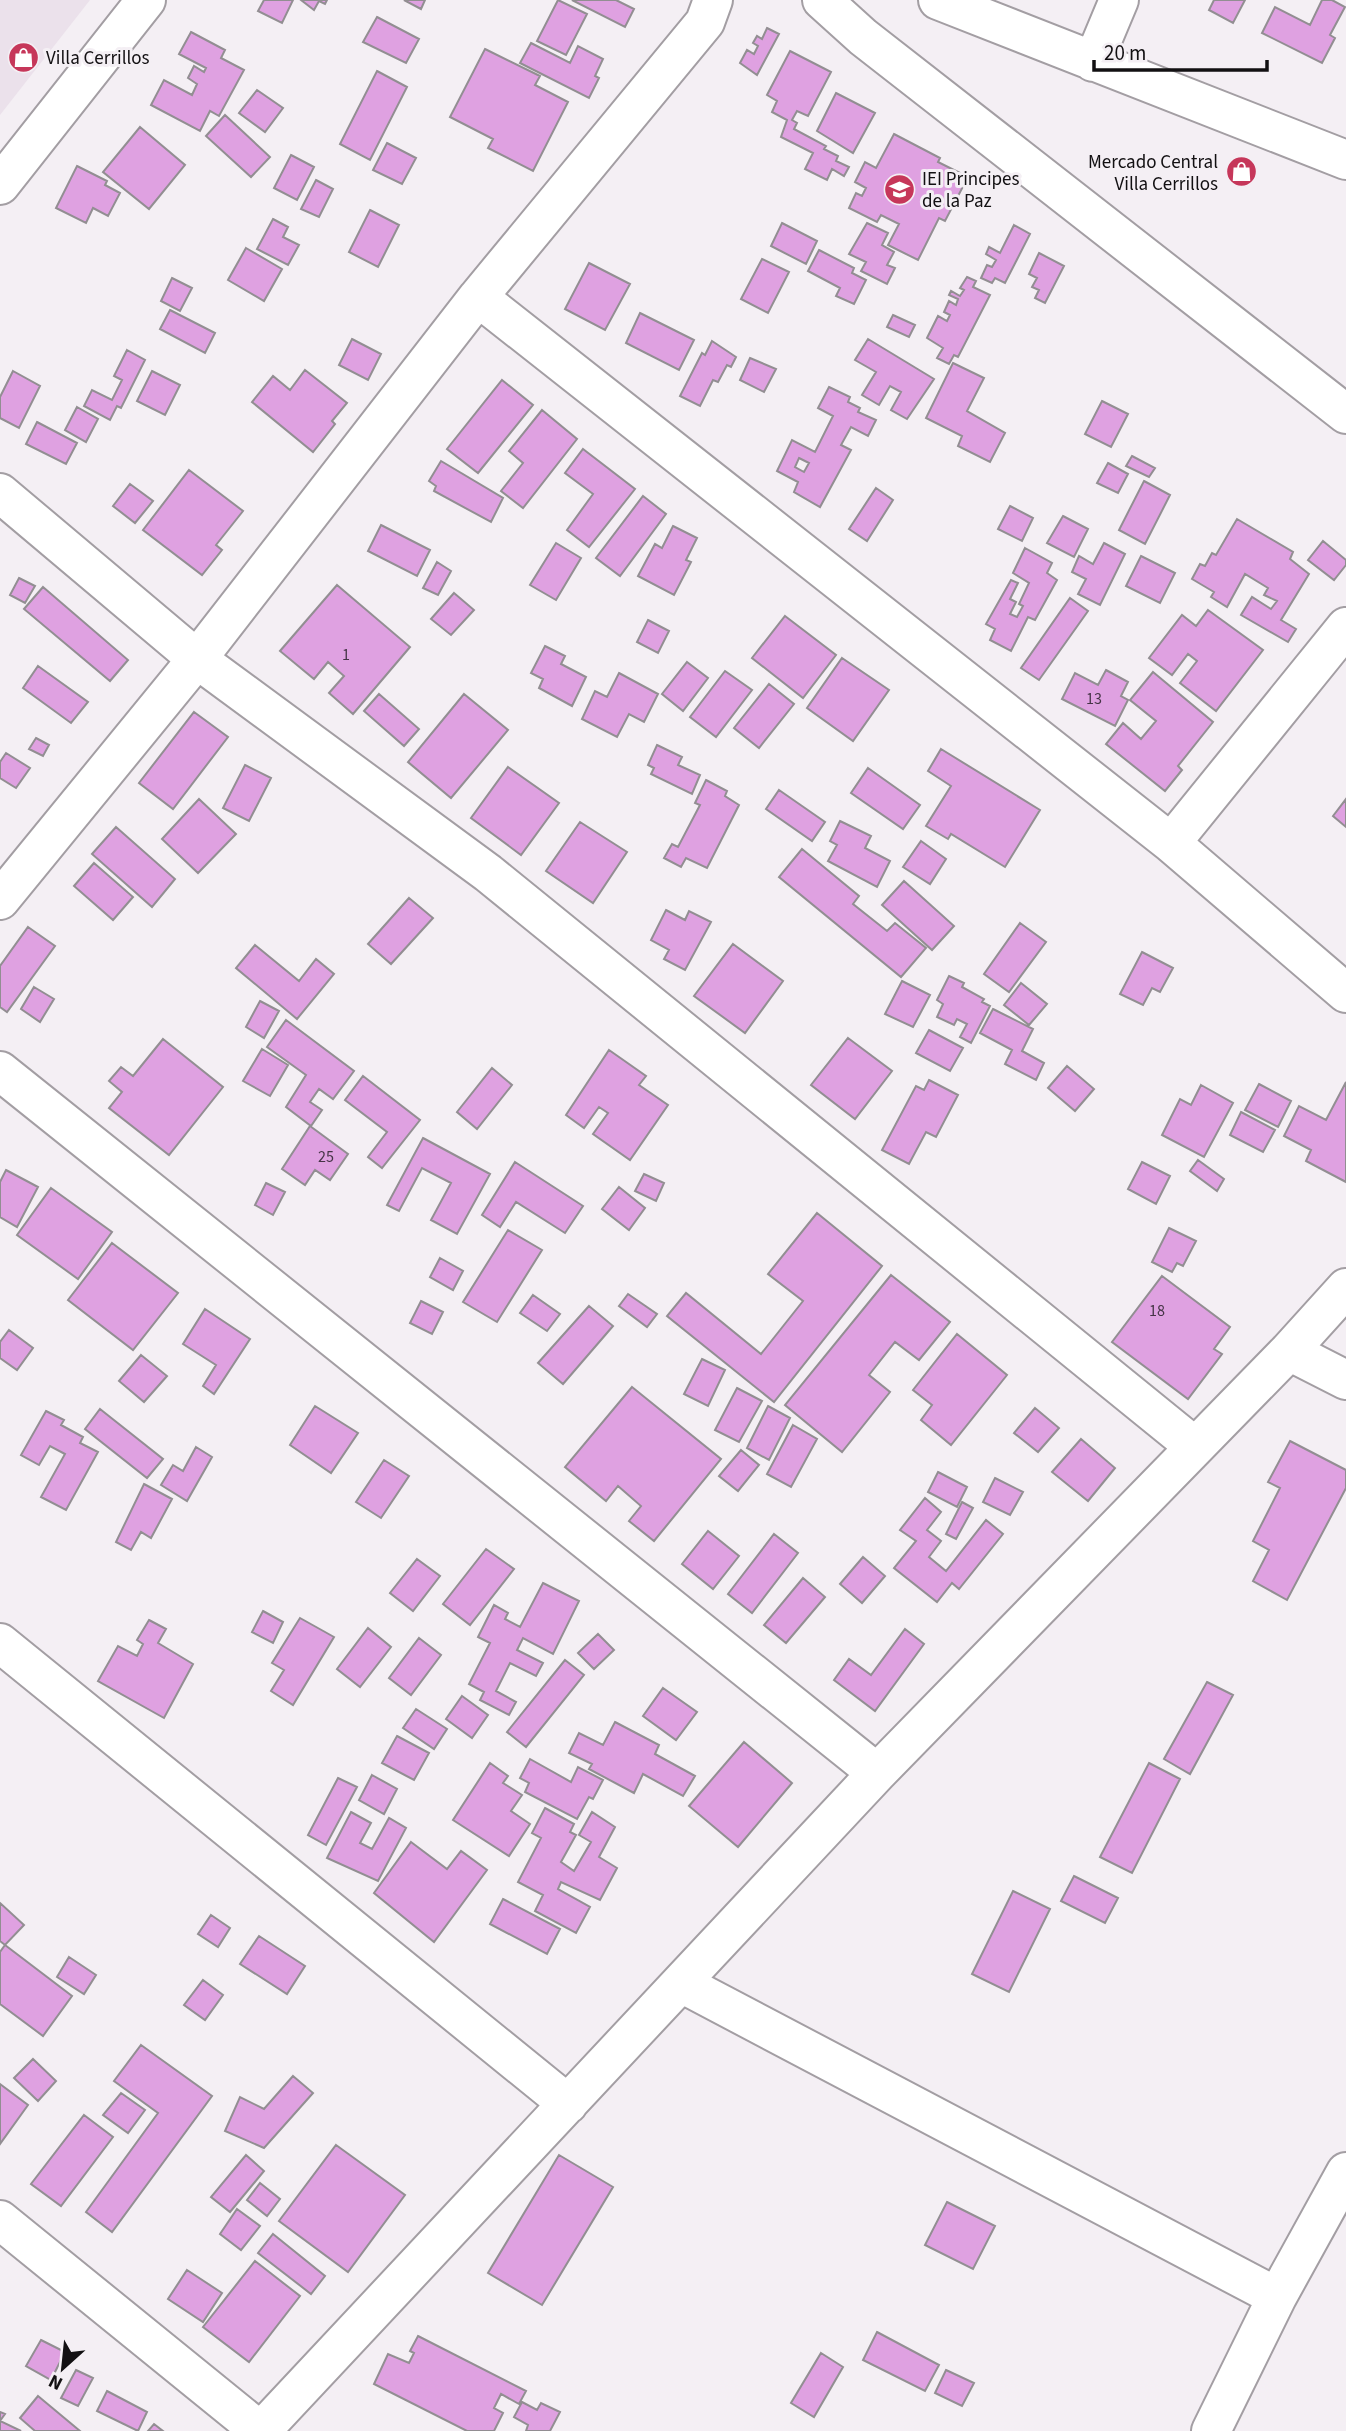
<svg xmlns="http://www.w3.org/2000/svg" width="1346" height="2431" viewBox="0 0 1346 2431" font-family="'Source Sans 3',sans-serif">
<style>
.built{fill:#ebe1eb}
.building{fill:#dfa1e1;stroke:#928e92;stroke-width:2;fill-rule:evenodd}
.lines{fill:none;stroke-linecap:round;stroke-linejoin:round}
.minor-casing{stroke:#a39ea3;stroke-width:42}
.minor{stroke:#fff;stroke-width:38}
.labels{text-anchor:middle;stroke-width:6;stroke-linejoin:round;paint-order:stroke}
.number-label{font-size:16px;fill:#453446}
.poi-label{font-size:19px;fill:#121012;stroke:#f4eff4;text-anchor:start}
</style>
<rect width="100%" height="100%" fill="#f4eff4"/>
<!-- built -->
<path class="built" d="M0 0H90L0 115Z"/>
<!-- building -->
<path class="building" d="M264 0H293L282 23 258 11Z
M301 0H327L325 4 319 1 314 10Z
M404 0H425L421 9Z
M558 0 587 14 566 55 537 41Z
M572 0H616L634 9 625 27Z
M1214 0H1245L1233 23 1209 10Z
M1322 0H1332L1345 7 1330 35 1335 38 1322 63 1262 33 1275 7 1310 25Z
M377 17 419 39 406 63 363 42Z
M767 28 779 34 757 75 740 63 747 50 754 54 758 46 753 43 757 36 762 39Z
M191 32 225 50 221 58 244 70 219 116 210 111 200 131 151 105 164 80 192 95 197 84 188 78 194 66 204 72 206 68 179 54Z
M531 43 570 63 578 46 603 59 595 76 599 78 589 98 520 63Z
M485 49 540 76 535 85 568 102 533 171 488 148 493 139 450 117Z
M790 51 831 72 808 116 797 111 792 120 797 123 794 129 826 146 824 149 838 156 836 161 849 167 844 176 832 169 827 180 805 169 813 153 781 137 787 120 772 112 777 101 767 95Z
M377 71 407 87 370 160 340 144Z
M257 90 283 108 265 132 239 113Z
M836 93 875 113 853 153 817 131Z
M225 115 270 157 251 177 206 136Z
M140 127 185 165 149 209 103 172Z
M894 134 940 158 938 162 968 177 945 221 939 218 918 260 888 245 899 224 881 215 877 222 849 208 856 193 862 196 866 188 855 182 865 162 876 168Z
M387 143 416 158 402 184 373 170Z
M291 155 314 167 297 200 274 188Z
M77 166 107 181 105 185 120 193 108 216 93 208 86 223 56 208Z
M316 180 333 189 319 217 301 209Z
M370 210 399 225 378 267 349 252Z
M273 219 288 227 283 237 299 245 288 265 257 249Z
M782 223 817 241 806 264 771 246Z
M867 223 888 233 882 245 894 252 887 265 895 268 887 284 861 271 866 262 849 254Z
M1014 225 1030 234 1005 283 995 278 992 283 981 278 987 265 992 267 996 260 986 254 989 247 1000 253Z
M246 248 282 269 264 301 228 280Z
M819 250 854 268 852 273 866 280 854 304 836 296 840 288 808 271Z
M1039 253 1064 266 1045 303 1035 298 1039 290 1032 287 1037 278 1029 274Z
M762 259 789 272 768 313 741 299Z
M589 263 630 284 605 330 565 309Z
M967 277 976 281 973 287 990 295 958 357 954 355 949 364 937 358 943 348 927 338 938 316 947 321 950 315 944 312 949 301 956 305 958 299 949 295 951 291 960 296 964 290 960 288Z
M172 278 192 288 180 311 161 301Z
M170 310 215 333 205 353 160 329Z
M640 313 694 340 679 370 626 343Z
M893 315 915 325 909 337 887 327Z
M352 339 381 354 368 380 339 365Z
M868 339 934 379 907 419 891 410 901 392 890 386 879 405 862 395 876 372 855 360Z
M712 341 736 357 731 367 727 365 718 382 713 380 700 406 680 396 702 353 705 355Z
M127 350 145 360 121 408 117 406 110 420 84 406 92 390 112 400 122 380 114 376Z
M750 358 776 369 764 392 740 380Z
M953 363 984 378 967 411 1005 433 990 462 958 446 962 436 926 418Z
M305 370 347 403 332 421 335 424 313 452 252 402 273 376 290 390Z
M13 371 40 386 19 428 0 418V397Z
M152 371 180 385 165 415 137 401Z
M502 380 533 405 478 473 447 449Z
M829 387 850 397 848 402 860 408 858 412 876 420 868 436 851 427 841 445 851 450 820 507 794 492 798 482 777 471 792 440 815 452 833 416 818 408ZM799 458 809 463 804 472 795 467Z
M1102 401 1128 414 1111 447 1085 434Z
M77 407 98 419 86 442 65 430Z
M542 410 577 439 523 508 501 491 523 463 509 451Z
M37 422 77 443 66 464 26 444Z
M583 449 635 489 589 547 567 530 593 494 565 473Z
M1132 456 1155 468 1149 477 1126 466Z
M441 461 503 498 491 522 434 491 436 486 429 481Z
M1108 463 1128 474 1118 493 1097 483Z
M189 470 243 511 216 545 222 550 202 575 143 530Z
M1144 481 1170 495 1145 544 1119 530Z
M130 484 153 501 135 523 113 506Z
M876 488 893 500 867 541 849 529Z
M643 496 666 514 620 576 596 558Z
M1010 506 1033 518 1022 541 998 529Z
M1063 516 1088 529 1074 557 1047 543Z
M1237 519 1293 552 1290 559 1309 574 1281 620 1296 629 1288 642 1241 615 1252 597 1271 609 1277 601 1264 595 1268 588 1245 574 1227 607 1211 597 1214 592 1192 579 1200 564 1205 566 1212 553 1216 555Z
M381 525 430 550 417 576 368 551Z
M673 526 697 538 686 560 691 562 674 595 638 576 655 544 662 548Z
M1323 541 1346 560V565L1334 580 1308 560Z
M556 543 581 558 556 600 530 585Z
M1104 543 1125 554 1100 605 1078 594 1086 579 1072 572 1079 556 1093 564Z
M1025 548 1052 563 1047 573 1057 580 1035 620 1028 617 1011 651 990 640 995 629 986 624 1011 580 1018 583 1010 599 1016 602 1010 614 1017 617 1023 606 1019 604 1029 583 1013 573Z
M1141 556 1175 573 1160 603 1126 586Z
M437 562 451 571 438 595 423 588Z
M19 578 35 586 25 603 10 595Z
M337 585 410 647 353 714 329 693 344 676 328 662 314 679 280 651Z
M43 587 128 660 110 681 24 609Z
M454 593 474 610 451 635 431 619Z
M1070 598 1088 611 1039 680 1021 668Z
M1208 610 1263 650 1216 711 1180 683 1197 661 1188 654 1172 675 1149 658 1182 615 1196 626Z
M785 616 836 655 803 698 752 658Z
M648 620 669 631 658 653 637 642Z
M545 646 565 656 561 664 586 677 572 706 539 688 543 679 531 673Z
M842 658 889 690 853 741 807 708Z
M687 662 708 678 683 711 662 694Z
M38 666 88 702 71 723 23 688Z
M1106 670 1128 682 1121 696 1128 700 1115 726 1062 699 1075 673 1098 685Z
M725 671 752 690 716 737 690 717Z
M1153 672 1213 722 1178 766 1182 770 1165 791 1106 744 1123 723 1141 739 1156 721 1130 700Z
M619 673 658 694 644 722 629 714 617 737 582 719 595 691 607 697Z
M769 684 794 704 759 748 734 728Z
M379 694 419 729 404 746 364 711Z
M464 694 508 730 451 798 408 762Z
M194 712 228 737 173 809 139 783Z
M36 738 49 745 43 756 29 749Z
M657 745 682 757 678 765 700 775 692 794 651 774 654 768 648 765Z
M941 749 1040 810 1005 867 951 834 948 839 926 826 951 786 928 771Z
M6 753 30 768 16 788 0 778V762Z
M245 765 271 778 249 821 223 808Z
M508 767 559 803 521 855 471 818Z
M868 768 920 805 903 829 851 793Z
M706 780 727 791 725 796 739 805 707 868 686 858 681 867 664 858 672 844 678 847 700 805 695 803Z
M779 790 825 822 812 841 766 809Z
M199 799 236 834 198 873 162 839Z
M1346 799V827L1333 816Z
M840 821 871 836 865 848 890 861 877 887 828 861 837 845 830 841Z
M580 822 627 852 593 903 546 871Z
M116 827 175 879 152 907 92 854Z
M921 841 946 859 930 884 903 867Z
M802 849 859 896 853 904 887 931 895 923 926 948 901 977 779 877Z
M94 863 133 897 113 920 74 886Z
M904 881 954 926 932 950 882 905Z
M409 898 433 918 391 964 368 944Z
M666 910 685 920 689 911 711 922 685 970 664 959 669 950 651 940Z
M1020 923 1046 942 1009 992 984 974Z
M28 927 55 946 7 1012 0 1007V966Z
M733 944 783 981 745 1033 694 996Z
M255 945 299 981 316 959 334 974 297 1019 236 968Z
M1142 952 1173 968 1160 992 1152 988 1143 1005 1120 994Z
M949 976 964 983 962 987 984 999 982 1002 990 1006 971 1043 960 1037 967 1024 957 1019 954 1025 937 1017 943 1004 937 1000Z
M902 981 930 995 913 1027 885 1014Z
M1021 983 1047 1004 1029 1025 1004 1005Z
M34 987 54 999 40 1022 21 1009Z
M260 1001 279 1011 264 1038 246 1027Z
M993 1009 1033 1029 1022 1051 1044 1063 1036 1080 1005 1064 1012 1050 980 1033Z
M286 1020 354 1071 333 1099 319 1089 310 1102 322 1110 311 1126 286 1107 306 1075 267 1047Z
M929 1030 963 1048 950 1071 916 1053Z
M848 1038 892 1071 855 1119 811 1085Z
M163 1039 223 1087 169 1155 109 1108 122 1092 109 1081 121 1067 133 1076Z
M262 1049 288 1065 270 1096 243 1081Z
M609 1050 646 1076 639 1085 668 1105 630 1160 593 1134 608 1113 599 1107 584 1128 566 1115Z
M1067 1066 1094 1089 1075 1111 1048 1088Z
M492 1068 512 1085 477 1129 457 1112Z
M363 1076 420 1120 382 1168 368 1157 387 1132 345 1100Z
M929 1080 958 1095 936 1137 926 1132 909 1164 882 1150 916 1086 924 1090Z
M1346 1082V1182L1306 1161 1311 1150 1284 1136 1299 1106 1326 1120Z
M1259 1084 1291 1101 1278 1127 1245 1110Z
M1201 1085 1233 1103 1204 1157 1162 1135 1180 1099 1191 1105Z
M1241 1112 1275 1130 1263 1152 1230 1135Z
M310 1126 348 1154 330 1180 315 1170 305 1185 282 1169Z
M423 1138 490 1174 457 1234 431 1220 451 1183 422 1168 399 1211 387 1205Z
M1198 1160 1224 1179 1217 1191 1190 1171Z
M515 1162 583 1206 565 1233 516 1202 500 1227 482 1215Z
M1142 1162 1170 1176 1156 1204 1128 1189Z
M6 1170 38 1187 17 1227 0 1217V1182Z
M644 1174 664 1183 656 1201 635 1191Z
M266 1183 285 1192 273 1215 255 1205Z
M619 1187 645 1208 629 1230 602 1209Z
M51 1188 112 1232 78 1279 17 1235Z
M817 1213 882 1266 774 1402 667 1316 686 1293 761 1354 803 1301 768 1274Z
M1169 1228 1196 1241 1183 1266 1177 1263 1172 1272 1152 1262Z
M508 1230 542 1250 497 1322 463 1302Z
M112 1243 178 1293 133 1350 68 1300Z
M440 1258 463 1271 453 1290 430 1277Z
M891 1275 950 1322 919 1360 895 1342 869 1375 890 1392 842 1452 785 1405Z
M1162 1276 1230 1327 1214 1349 1222 1354 1188 1399 1112 1342Z
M628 1294 657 1314 647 1327 619 1306Z
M533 1295 560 1314 547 1331 520 1313Z
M421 1301 443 1312 432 1334 410 1323Z
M589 1306 613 1326 563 1384 538 1363Z
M205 1309 250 1339 214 1394 203 1386 216 1365 183 1344Z
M9 1330 33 1348 17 1370 0 1358V1342Z
M957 1334 1007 1375 951 1445 921 1420 932 1405 913 1390Z
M141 1355 167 1376 144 1402 119 1381Z
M702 1359 725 1370 708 1406 684 1394Z
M632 1387 721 1459 654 1541 629 1521 641 1506 618 1486 606 1501 565 1467Z
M737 1388 762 1401 739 1442 715 1430Z
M315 1406 358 1433 331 1473 290 1445Z
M768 1406 790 1418 769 1460 747 1448Z
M1035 1408 1059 1428 1038 1452 1014 1433Z
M100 1409 163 1459 147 1478 85 1429Z
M46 1411 64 1420 61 1425 83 1437 80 1443 98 1452 66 1510 41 1497 65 1454 50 1446 39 1465 21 1455Z
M793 1425 817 1439 791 1487 767 1474Z
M1081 1439 1115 1468 1088 1501 1052 1472Z
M1290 1441 1346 1470V1488L1287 1600 1253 1581 1269 1550 1253 1541 1280 1488 1268 1482Z
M196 1447 212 1457 187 1501 161 1485 173 1465 183 1471Z
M741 1450 759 1465 738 1491 719 1476Z
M384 1460 409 1476 381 1518 356 1502Z
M938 1472 967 1487 957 1507 928 1492Z
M995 1478 1023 1492 1010 1515 983 1502Z
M144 1484 172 1499 151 1538 141 1532 131 1550 116 1542Z
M925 1498 941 1512 927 1530 941 1541 929 1557 946 1571 986 1520 1003 1534 959 1589 952 1583 937 1602 894 1568 916 1541 900 1530Z
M962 1502 973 1508 956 1539 946 1534Z
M708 1531 739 1556 713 1589 682 1564Z
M774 1534 798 1553 752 1613 728 1594Z
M486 1549 514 1569 470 1625 443 1604Z
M863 1557 885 1576 862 1603 840 1584Z
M417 1559 440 1576 413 1611 390 1593Z
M803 1578 825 1597 786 1643 764 1625Z
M543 1583 579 1601 553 1654 523 1638 517 1650 543 1663 536 1676 510 1663 496 1691 516 1702 509 1715 480 1700 484 1692 469 1684 490 1643 478 1637 494 1605 508 1613 505 1619 520 1627Z
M263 1611 283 1622 273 1643 252 1632Z
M300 1618 334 1637 293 1705 271 1691 284 1670 272 1663Z
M149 1620 166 1629 158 1643 193 1664 164 1718 98 1681 118 1646 137 1656 143 1644 137 1640Z
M368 1628 391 1647 360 1687 337 1669Z
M905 1629 924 1644 875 1711 834 1680 849 1659 871 1675Z
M598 1634 614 1650 594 1669 578 1653Z
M419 1638 441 1655 411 1695 389 1678Z
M565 1660 584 1675 526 1747 507 1732Z
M1207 1682 1233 1695 1190 1774 1164 1759Z
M663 1688 697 1712 676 1740 643 1716Z
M462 1696 488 1715 472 1738 446 1719Z
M416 1709 447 1729 434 1749 403 1728Z
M615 1722 659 1745 655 1754 695 1776 683 1796 643 1774 634 1793 589 1769 592 1764 569 1753 579 1733 603 1745Z
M397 1736 429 1753 414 1780 382 1763Z
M744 1742 792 1783 738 1847 689 1806Z
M530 1759 571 1782 578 1767 603 1780 593 1799 589 1797 577 1819 525 1792 529 1783 520 1778Z
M490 1763 508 1776 503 1783 522 1795 511 1811 530 1824 509 1856 453 1820Z
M1149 1763 1180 1779 1132 1873 1100 1857Z
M372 1775 397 1789 384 1814 359 1800Z
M338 1778 357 1787 326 1845 308 1835Z
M545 1808 574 1824 570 1832 576 1835 561 1862 574 1871 591 1842 579 1835 592 1812 615 1827 599 1857 617 1868 600 1900 561 1882 558 1889 590 1907 576 1933 535 1911 543 1895 518 1882 541 1838 532 1833Z
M351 1812 371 1823 360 1843 372 1849 389 1818 406 1828 378 1881 327 1858Z
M411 1842 447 1869 461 1851 487 1870 434 1942 374 1893Z
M1074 1876 1118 1898 1105 1923 1061 1901Z
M1013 1891 1050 1909 1009 1992 972 1974Z
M503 1899 560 1929 547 1954 490 1924Z
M0 1903 24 1925 5 1945 0 1941Z
M211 1915 230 1928 218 1947 198 1934Z
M259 1936 305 1966 287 1994 240 1964Z
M5 1945 72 1996 43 2036 0 2004V1952Z
M69 1957 96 1975 84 1994 57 1977Z
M203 1980 223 1995 205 2020 184 2005Z
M141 2045 212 2096 112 2232 86 2212 158 2113 114 2081Z
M33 2059 56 2081 38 2101 14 2078Z
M293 2076 313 2093 264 2148 225 2131 240 2097 264 2109Z
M0 2084 28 2105 0 2144Z
M121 2093 145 2110 128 2133 103 2115Z
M84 2115 113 2137 61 2206 31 2184Z
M336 2145 405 2195 348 2272 279 2221Z
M246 2155 264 2171 230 2212 211 2197Z
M559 2155 613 2187 542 2305 488 2273Z
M260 2183 280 2199 267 2216 247 2200Z
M947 2202 995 2226 973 2269 925 2245Z
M237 2209 260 2226 241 2250 220 2234Z
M273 2234 325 2276 311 2294 258 2253Z
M255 2261 300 2296 249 2362 203 2327Z
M187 2270 222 2293 203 2322 168 2299Z
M877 2332 939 2365 925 2391 863 2360Z
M418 2336 526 2391 519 2404 501 2394 494 2408 503 2413 494 2431H467L374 2384 388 2354 409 2363 414 2353 410 2351Z
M41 2340 65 2352 51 2380 26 2366Z
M821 2353 843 2367 814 2417 791 2403Z
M76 2370 93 2378 78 2406 61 2398Z
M946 2370 974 2383 962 2406 935 2393Z
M107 2391 147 2412 138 2431 97 2411Z
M38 2396 80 2431H35L20 2418Z
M522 2402 537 2410 541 2403 560 2412 550 2431H526L528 2425 514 2417Z
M0 2412 5 2414 0 2421 21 2431H0Z
M154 2424 163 2431H148Z"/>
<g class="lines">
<defs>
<path id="minor" d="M822 0 863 37 1346 414
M938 0 1346 160
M1093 62 1119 0
M0 185 146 0
M478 297 1171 843 1346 993
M0 493 197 659 488 873 1194 1446
M1171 843 1346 627
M0 900 197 659 478 297 705 22 713 0
M0 1071 877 1773
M1289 1351 1346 1380
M0 1643 568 2104
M681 1983 1277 2297
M0 2220 260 2431
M261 2431 877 1773 1289 1351 1346 1288
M1211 2431 1277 2297 1346 2172"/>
</defs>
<!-- minor casing -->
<use href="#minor" class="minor-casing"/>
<!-- minor -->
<use href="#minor" class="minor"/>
</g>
<!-- icons -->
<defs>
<symbol id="shop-disc" viewBox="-11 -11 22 22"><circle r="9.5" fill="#c6375a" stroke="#f4eff4"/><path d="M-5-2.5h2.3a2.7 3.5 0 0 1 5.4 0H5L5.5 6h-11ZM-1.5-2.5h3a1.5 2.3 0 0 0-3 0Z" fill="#fff"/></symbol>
<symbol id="school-disc" viewBox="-11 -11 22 22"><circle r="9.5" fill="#c6375a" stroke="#f4eff4"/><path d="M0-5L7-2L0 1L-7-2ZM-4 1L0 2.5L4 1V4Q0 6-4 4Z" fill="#fff"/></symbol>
</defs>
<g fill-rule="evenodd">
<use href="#shop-disc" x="6" y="40" width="35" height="35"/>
<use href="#shop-disc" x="1224" y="154" width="35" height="35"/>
<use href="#school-disc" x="882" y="172" width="35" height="35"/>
</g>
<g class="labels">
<!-- number labels -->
<g class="number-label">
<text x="346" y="660">1</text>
<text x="1094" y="704">13</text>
<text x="326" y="1162">25</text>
<text x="1157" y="1316">18</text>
</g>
<!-- poi labels -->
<g class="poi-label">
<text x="46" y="64">Villa Cerrillos</text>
<text x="1218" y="168" text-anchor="end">Mercado Central<tspan x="1218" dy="22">Villa Cerrillos</tspan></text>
<text x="922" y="185">IEI Principes<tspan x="922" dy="22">de la Paz</tspan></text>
</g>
</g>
<!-- north arrow -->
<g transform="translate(63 2368) rotate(207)" stroke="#f4eff4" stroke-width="5" paint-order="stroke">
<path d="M0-5L12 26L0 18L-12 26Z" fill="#121012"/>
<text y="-10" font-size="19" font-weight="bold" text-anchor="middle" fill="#121012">N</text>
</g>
<!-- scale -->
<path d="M1094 60v10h173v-10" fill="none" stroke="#121012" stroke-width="3.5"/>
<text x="1104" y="60" font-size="21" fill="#121012" stroke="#f4eff4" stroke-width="5" paint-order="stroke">20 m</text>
</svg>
